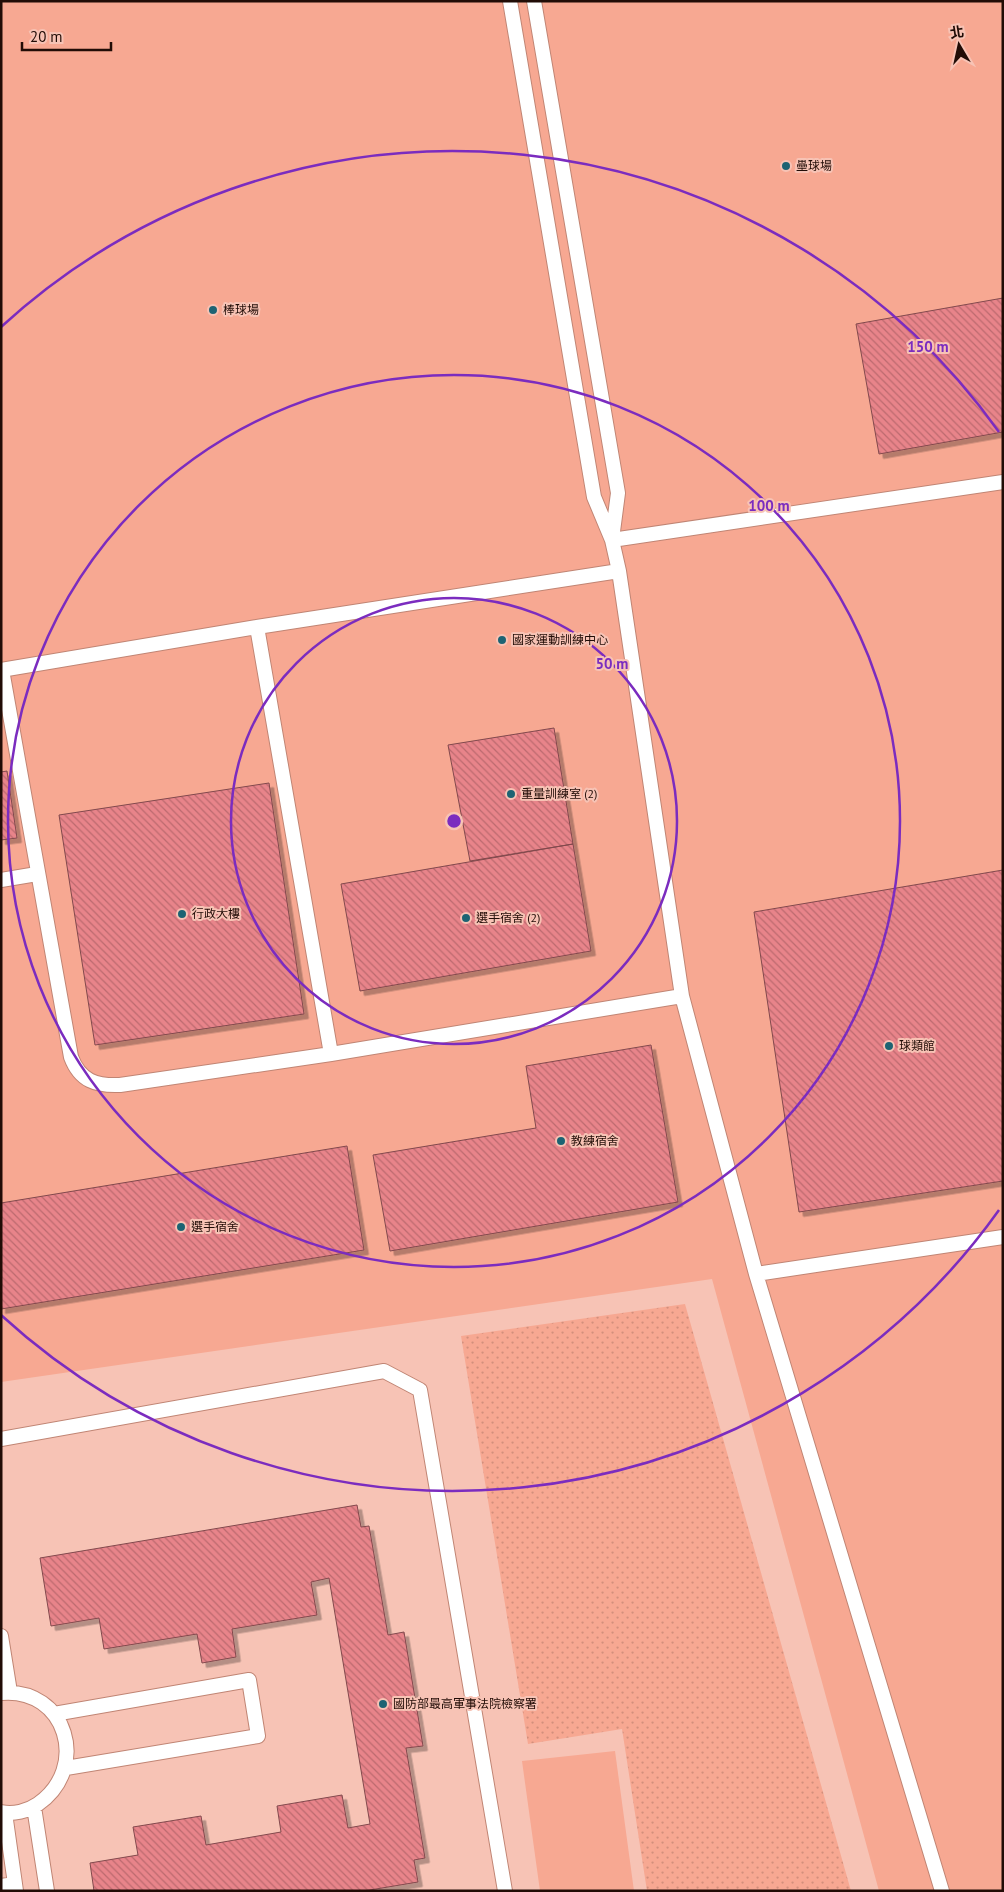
<svg xmlns="http://www.w3.org/2000/svg" width="1004" height="1892" viewBox="0 0 1004 1892" font-family="'PT Sans','Noto Sans TC',sans-serif">
<style>
.grass{fill:url(#grass-dots)}
.garden{fill:#f7a892}
.building{fill:url(#building-back-hatch);stroke:#82494d;filter:url(#shadow)}
.lines{fill:none;stroke-linecap:round;stroke-linejoin:round}
.service-casing{stroke:#c08574;stroke-width:16}
.service{stroke:#fff;stroke-width:14}
.ring{fill:none;stroke:#7b2cbf;stroke-width:2.5}
.poi-dot{fill:#1d6373;stroke:#f7c3b5;stroke-width:2}
.labels{text-anchor:middle;stroke-width:4;stroke-linejoin:round;paint-order:stroke}
.poi-label{font-size:12px;fill:#210c06;stroke:#f7c3b5;text-anchor:start}
.centre{fill:#7b2cbf;stroke:#f7c3b5;stroke-width:2.5}
.ring-label{font-size:15px;text-anchor:middle;font-weight:bold;fill:#7b2cbf;stroke:#f7c3b5;stroke-width:4;stroke-linejoin:round;paint-order:stroke}
</style>
<defs>
<pattern id="grass-dots" width="8" height="8" patternUnits="userSpaceOnUse" patternTransform="scale(1.25)"><rect width="8" height="8" fill="#f7a892"/><path d="M2 2h.1M6 6h.1" fill="none" stroke="#d38f7c" stroke-width="1.8" stroke-linecap="round"/></pattern>
<pattern id="building-back-hatch" width="6" height="6" patternUnits="userSpaceOnUse" patternTransform="scale(1.25)"><rect width="6" height="6" fill="#e8848a"/><path d="M-1 5l2 2M0 0l6 6M5-1l2 2" fill="none" stroke="#bc6a6f"/></pattern>
<filter id="shadow"><feDropShadow dx="4.5" dy="4.5" stdDeviation="0" flood-color="#0004"/></filter>
</defs>
<rect width="100%" height="100%" fill="#f7c3b5"/>
<!-- grass -->
<path class="grass" d="M685 1304 851 1891H647L622 1729 528 1744 461 1336Z"/>
<!-- garden -->
<path class="garden" d="M1 1H1003V1891H879L712 1279 1 1382Z
M615 1751 634 1891H540L522 1761Z"/>
<!-- building -->
<path class="building" d="M1003 298V432L879 454 856 324Z
M554 728 573 844 470 861 448 745Z
M7 771 17 838 1 840V772Z
M269 783 304 1014 95 1045 59 815Z
M573 844 591 951 360 991 341 884Z
M1003 870V1181L799 1212 754 912Z
M651 1045 678 1202 390 1251 373 1155 536 1128 526 1066Z
M347 1146 364 1250 1 1309V1203Z
M357 1505 361 1527 369 1526 388 1635 404 1632 423 1746 406 1748 425 1858 414 1860 418 1882 364 1891H94L90 1863 138 1855 133 1827 201 1816 206 1845 281 1832 277 1806 342 1795 348 1828 370 1824 329 1578 311 1582 317 1615 232 1629 236 1657 202 1663 197 1634 104 1649 99 1618 51 1626 40 1558Z"/>
<g class="lines">
<defs>
<path id="service" d="M510 1 594 497 612 540 619 571 682 996 756 1274 942 1891
M534 1 618 493 612 539
M612 540 1003 482
M257 627 331 1054
M1 670 257 627 619 571
M2 670 71 1057C80 1081 96 1086 120 1085L331 1054 682 996
M1 880 37 874
M756 1274 1003 1237
M1 1439 384 1371 420 1390 505 1891
M1 1636 10 1692
M1 1693C67 1687 90 1768 38 1804 28 1811 13 1815 1 1812
M54 1714 249 1680 258 1736 66 1768
M34 1807 47 1891
M5 1813 16 1891
M1 1886 15 1884"/>
</defs>
<!-- service casing -->
<use href="#service" class="service-casing"/>
<!-- service -->
<use href="#service" class="service"/>
</g>
<!-- distance rings -->
<g class="ring">
<circle cx="454" cy="821" r="223"/>
<circle cx="454" cy="821" r="446"/>
<path d="M999 1210A670 670 0 0 1 1 1315M1 327A670 670 0 0 1 999 432"/>
</g>
<!-- markers -->
<g class="poi-dot">
<circle cx="786" cy="166" r="5"/>
<circle cx="213" cy="310" r="5"/>
<circle cx="502" cy="640" r="5"/>
<circle cx="511" cy="794" r="5"/>
<circle cx="182" cy="914" r="5"/>
<circle cx="466" cy="918" r="5"/>
<circle cx="889" cy="1046" r="5"/>
<circle cx="561" cy="1141" r="5"/>
<circle cx="181" cy="1227" r="5"/>
<circle cx="383" cy="1704" r="5"/>
</g>
<g class="labels">
<!-- poi labels -->
<g class="poi-label">
<text x="796" y="170">壘球場</text>
<text x="223" y="314">棒球場</text>
<text x="512" y="644">國家運動訓練中心</text>
<text x="521" y="798">重量訓練室 (2)</text>
<text x="192" y="918">行政大樓</text>
<text x="476" y="922">選手宿舍 (2)</text>
<text x="899" y="1050">球類館</text>
<text x="571" y="1145">教練宿舍</text>
<text x="191" y="1231">選手宿舍</text>
<text x="393" y="1708">國防部最高軍事法院檢察署</text>
</g>
</g>
<circle cx="454" cy="821" r="8" class="centre"/>
<g class="ring-label">
<text x="928" y="352">150 m</text>
<text x="769" y="511">100 m</text>
<text x="612" y="669">50 m</text>
</g>
<!-- border -->
<rect width="1004" height="1892" fill="none" stroke="#210c06" stroke-width="5"/>
<!-- north arrow -->
<g transform="translate(959 45) rotate(351)" stroke="#f7c3b5" stroke-width="4" paint-order="stroke">
<path d="M0-4L9 19L0 12L-9 19Z" fill="#210c06"/>
<text y="-8" font-size="14" font-weight="bold" text-anchor="middle" fill="#210c06">北</text>
</g>
<!-- scale -->
<path d="M22 42v8h89v-8" fill="none" stroke="#210c06" stroke-width="2.5"/>
<text x="30" y="42" font-size="15" fill="#210c06" stroke="#f7c3b5" stroke-width="4" paint-order="stroke">20 m</text>
</svg>
